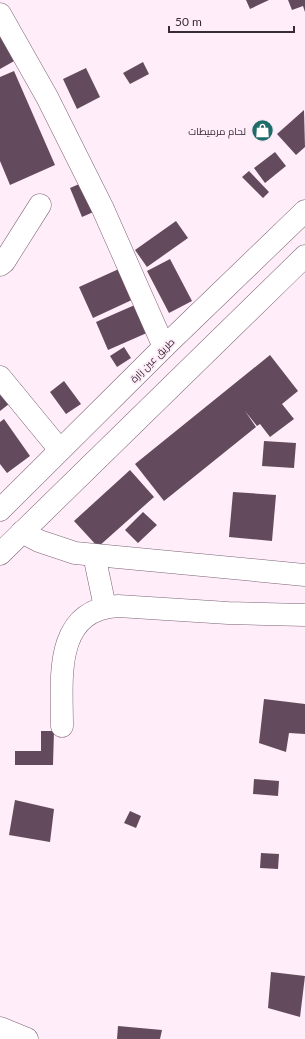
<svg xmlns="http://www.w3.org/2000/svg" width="305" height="1039" viewBox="0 0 305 1039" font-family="Lato,Cairo,sans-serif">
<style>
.building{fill:#634b5d}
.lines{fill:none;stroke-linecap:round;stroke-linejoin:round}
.minor-casing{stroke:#7c6375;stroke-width:23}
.major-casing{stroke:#7c6375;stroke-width:23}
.minor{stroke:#fff;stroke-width:22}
.major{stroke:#fff;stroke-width:22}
.labels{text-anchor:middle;stroke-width:4;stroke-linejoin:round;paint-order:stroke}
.poi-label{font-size:10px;fill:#372c34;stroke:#ffedf9;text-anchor:end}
.street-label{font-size:10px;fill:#372c34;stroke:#ffedf9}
</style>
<rect width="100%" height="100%" fill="#ffedf9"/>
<!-- building -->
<path class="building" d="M246 0H269L250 9Z
M288 0H305V12L303 6 292 10Z
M0 32 16 60 0 69Z
M143 62 149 74 130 84 123 73Z
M86 68 100 97 77 109 63 79Z
M14 71 55 165 10 185 0 161V77Z
M304 110 305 147 296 155 277 134Z
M275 152 286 166 265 183 254 168Z
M249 171 269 192 263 198 242 177Z
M86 181 98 210 82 217 70 188Z
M176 221 188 238 147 267 135 250Z
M170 259 192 301 169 313 147 271Z
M121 268 134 299 93 318 79 287Z
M137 304 149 332 108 350 96 322Z
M124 347 131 358 117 367 110 356Z
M270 355 298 391 282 404 294 419 270 437 260 424 257 426 245 411 256 427 164 501 135 464Z
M64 381 81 404 66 414 50 392Z
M0 393 9 404 0 411Z
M4 419 30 456 7 473 0 464V422Z
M264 441 296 443 294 468 262 466Z
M130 470 154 497 98 547 74 521Z
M233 492 276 495 272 541 229 537Z
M143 512 157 525 138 543 125 530Z
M264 699 305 704V734L289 733 286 752 259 743Z
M41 731H54L53 765H15V751H41Z
M254 779 279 781 278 796 253 794Z
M15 800 54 809 50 842 9 835Z
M130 811 141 816 136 828 124 823Z
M261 853 279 854 278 869 260 868Z
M271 972 305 976 300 1017 268 1008Z
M118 1026 162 1030 160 1039H117Z"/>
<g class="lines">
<defs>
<path id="minor" d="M0 14 47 97 103 209 164 347
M0 265 4 262 40 205
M0 377 60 450
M22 532 39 541 75 553 305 575
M94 555 105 607
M62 726C62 679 53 610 118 606L228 613 305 615
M0 1028 27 1039"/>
<path id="major" d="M0 510 164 347 305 211
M0 554 305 256"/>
</defs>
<!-- minor casing -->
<use href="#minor" class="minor-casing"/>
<!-- major casing -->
<use href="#major" class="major-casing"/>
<!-- minor -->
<use href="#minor" class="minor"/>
<!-- major -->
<use href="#major" class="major"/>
</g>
<!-- icons -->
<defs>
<symbol id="shop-disc" viewBox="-11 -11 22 22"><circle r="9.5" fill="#206c6b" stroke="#ffedf9"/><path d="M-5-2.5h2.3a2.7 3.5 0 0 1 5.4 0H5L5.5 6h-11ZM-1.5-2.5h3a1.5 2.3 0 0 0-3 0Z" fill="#fff"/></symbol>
</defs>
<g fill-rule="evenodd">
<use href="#shop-disc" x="250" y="118" width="25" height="25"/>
</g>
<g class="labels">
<!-- poi labels -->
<g class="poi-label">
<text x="246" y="135">لحام مرميطات</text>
</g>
<!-- street labels -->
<g class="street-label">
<text transform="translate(152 360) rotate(-45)" y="4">طريق عين زارة</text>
</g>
</g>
<!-- scale -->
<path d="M169 26v6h125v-6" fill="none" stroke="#372c34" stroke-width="2"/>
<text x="175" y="26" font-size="12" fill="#372c34" stroke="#ffedf9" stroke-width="3" paint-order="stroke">50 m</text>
</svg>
